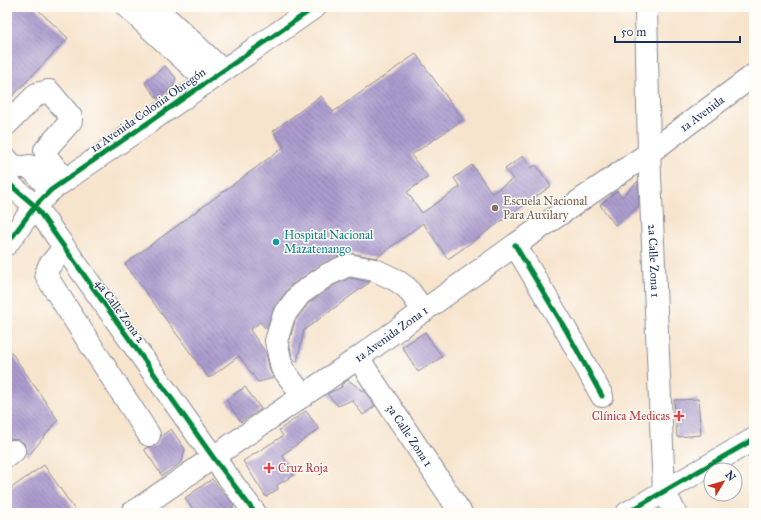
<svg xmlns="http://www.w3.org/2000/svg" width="761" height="520" viewBox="0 0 761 520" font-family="'IM FELL Great Primer',serif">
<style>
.building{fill:url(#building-back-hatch)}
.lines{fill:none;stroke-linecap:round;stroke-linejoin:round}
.minor-casing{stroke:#898a96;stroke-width:24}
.major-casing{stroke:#898a96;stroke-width:24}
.minor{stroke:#fff;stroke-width:22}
.major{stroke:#fff;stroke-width:22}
.cycleway-casing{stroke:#fdfcf7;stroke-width:8}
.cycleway{stroke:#00873e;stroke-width:5}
.education-dot{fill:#8d6e63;stroke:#fdfcf7;stroke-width:1.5}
.culture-dot{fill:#0f9aa8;stroke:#fdfcf7;stroke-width:1.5}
.health-dot{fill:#e0444e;stroke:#fdfcf7;stroke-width:1.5}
.labels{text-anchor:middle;stroke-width:3;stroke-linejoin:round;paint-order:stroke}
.street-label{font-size:12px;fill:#1b2f5e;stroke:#fdfcf7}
.education-label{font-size:12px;fill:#785e54;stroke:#fdfcf7;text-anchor:start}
.culture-label{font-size:12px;fill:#0d838f;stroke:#fdfcf7;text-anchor:start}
.health-label{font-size:12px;fill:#be3a42;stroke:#fdfcf7;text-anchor:end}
</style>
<defs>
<pattern id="building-back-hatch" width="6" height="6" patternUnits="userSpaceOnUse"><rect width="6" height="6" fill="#ab9bcd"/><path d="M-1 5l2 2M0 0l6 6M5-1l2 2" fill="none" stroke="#8a7faa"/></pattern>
</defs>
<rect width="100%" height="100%" fill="#fdfcf7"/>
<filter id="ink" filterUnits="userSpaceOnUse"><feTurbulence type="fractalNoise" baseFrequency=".025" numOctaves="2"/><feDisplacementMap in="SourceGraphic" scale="8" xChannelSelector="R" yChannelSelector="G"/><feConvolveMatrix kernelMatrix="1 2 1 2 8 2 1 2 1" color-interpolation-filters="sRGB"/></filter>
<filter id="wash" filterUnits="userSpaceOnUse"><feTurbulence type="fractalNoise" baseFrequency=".012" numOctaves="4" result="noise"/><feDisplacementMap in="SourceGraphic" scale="16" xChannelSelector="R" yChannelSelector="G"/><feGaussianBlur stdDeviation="0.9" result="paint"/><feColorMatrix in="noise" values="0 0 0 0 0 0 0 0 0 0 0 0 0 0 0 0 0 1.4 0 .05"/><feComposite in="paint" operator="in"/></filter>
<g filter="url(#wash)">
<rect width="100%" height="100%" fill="#f7e4cd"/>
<g id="blocks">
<!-- building -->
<path class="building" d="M7 7H35L68 38 7 102Z
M416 54 463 120 411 155 428 177 407 192 422 213 460 187 454 178 472 165 492 193 513 179 505 169 523 156 531 168 536 165 551 186 448 259 423 223 376 258 350 253 343 254 322 264 290 286 274 308 266 329 260 322 250 330 266 353 270 371 274 378 258 382 239 356 209 378 125 264 284 147 273 131 321 96 333 112Z
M165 66 176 78 173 87 158 99 145 83Z
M638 181 639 206 615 225 600 205 617 191 622 197Z
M350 278 370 282 304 330 297 362 292 357 289 342 295 321 309 303 333 286Z
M425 332 442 357 418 372 402 347Z
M7 346 58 420 29 455 26 453 24 443 19 440 11 439 7 435Z
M348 380 365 392 375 406 363 415 352 400 338 406 327 394 342 387 341 385Z
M245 387 261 409 241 422 226 400Z
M698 399 701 435 677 437 674 400Z
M306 411 319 429 282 455 294 475 277 485 278 489 266 497 243 461 283 436 279 430Z
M171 429 185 449 182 462 162 476 144 449 156 445 161 436Z
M44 465 77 513H7V491Z
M212 479 234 506 225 513H196L185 498Z"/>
</g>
</g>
<g filter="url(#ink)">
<use href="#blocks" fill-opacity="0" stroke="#898a96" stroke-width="1"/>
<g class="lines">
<defs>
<g id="minor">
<path d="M127 7 207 81"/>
<path d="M155 7 222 70"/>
<path d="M7 124 37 94 49 91 71 117V121L45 150 46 156 65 180"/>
<path id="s1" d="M649 153 754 75"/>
<path d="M7 159C13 168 19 168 29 166L51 190"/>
<path d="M7 182 35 206 213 457 255 513"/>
<path d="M7 244 35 206 51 190 315 7"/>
<path d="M515 245 566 330 602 396"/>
<path d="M63 249 49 266 46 274 50 282 149 435"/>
<path d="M303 396 282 368 276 341 284 315 300 294 327 275 348 265 375 270 396 280 407 288 424 311"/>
<path d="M7 456 14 451"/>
<path d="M627 513 754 439"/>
</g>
<g id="major">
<path id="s2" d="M646 7 649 153 664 490 675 513"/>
<path id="s3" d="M358 358 461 513"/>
<path id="s4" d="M132 513 358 358 515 245 649 153"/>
</g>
</defs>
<!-- minor casing -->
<use href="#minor" class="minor-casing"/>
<!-- major casing -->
<use href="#major" class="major-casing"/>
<!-- minor -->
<use href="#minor" class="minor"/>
<!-- major -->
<use href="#major" class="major"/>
<defs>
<path id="cycleway" d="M7 182 35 206 213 457 255 513
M7 244 35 206 51 190 315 7
M515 245 566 330 602 396
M627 513 754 439"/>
</defs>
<!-- cycleway casing -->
<use href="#cycleway" class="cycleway-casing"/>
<!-- cycleway -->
<use href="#cycleway" class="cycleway"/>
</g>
</g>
<!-- markers -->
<circle class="education-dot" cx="495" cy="208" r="4"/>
<circle class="culture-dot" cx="276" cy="242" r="4"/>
<g class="health-dot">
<path d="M677 410h4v4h4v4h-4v4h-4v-4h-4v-4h4z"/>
<path d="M267 462h4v4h4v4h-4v4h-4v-4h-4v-4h4z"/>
</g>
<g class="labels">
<!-- street labels -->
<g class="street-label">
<text transform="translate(148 110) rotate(-35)" y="4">1a Avenida Colonia Obregón</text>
<text dy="4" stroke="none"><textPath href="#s1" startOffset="66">1a Avenida</textPath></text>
<text dy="4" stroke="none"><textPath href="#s2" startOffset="254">2a Calle Zona 1</textPath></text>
<text transform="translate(120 311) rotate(54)" y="4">4a Calle Zona 2</text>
<text dy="4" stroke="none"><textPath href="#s4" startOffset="315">1a Avenida Zona 1</textPath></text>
<text dy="4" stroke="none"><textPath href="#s3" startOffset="93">3a Calle Zona 1</textPath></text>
</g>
<!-- education labels -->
<g class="education-label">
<text x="503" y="205">Escuela Nacional<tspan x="503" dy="14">Para Auxilary</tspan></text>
</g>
<!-- culture labels -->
<g class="culture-label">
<text x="284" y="239">Hospital Nacional<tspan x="284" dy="14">Mazatenango</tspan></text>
</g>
<!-- health labels -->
<g class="health-label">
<text x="670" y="420">Clínica Medicas</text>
<text x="278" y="472" text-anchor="start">Cruz Roja</text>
</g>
</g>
<!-- margin -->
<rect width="761" height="520" fill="none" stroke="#fdfcf7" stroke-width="24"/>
<!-- north arrow -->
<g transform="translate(723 482) rotate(52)"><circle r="19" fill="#fdfcf7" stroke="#a3aaba"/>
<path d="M0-3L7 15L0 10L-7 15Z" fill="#c8321e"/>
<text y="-6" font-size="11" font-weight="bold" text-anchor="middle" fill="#1b2f5e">N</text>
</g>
<!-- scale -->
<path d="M615 36v6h125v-6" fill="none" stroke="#1b2f5e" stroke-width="2"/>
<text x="621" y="36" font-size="12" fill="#1b2f5e" stroke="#fdfcf7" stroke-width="3" paint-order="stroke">50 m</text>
</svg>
